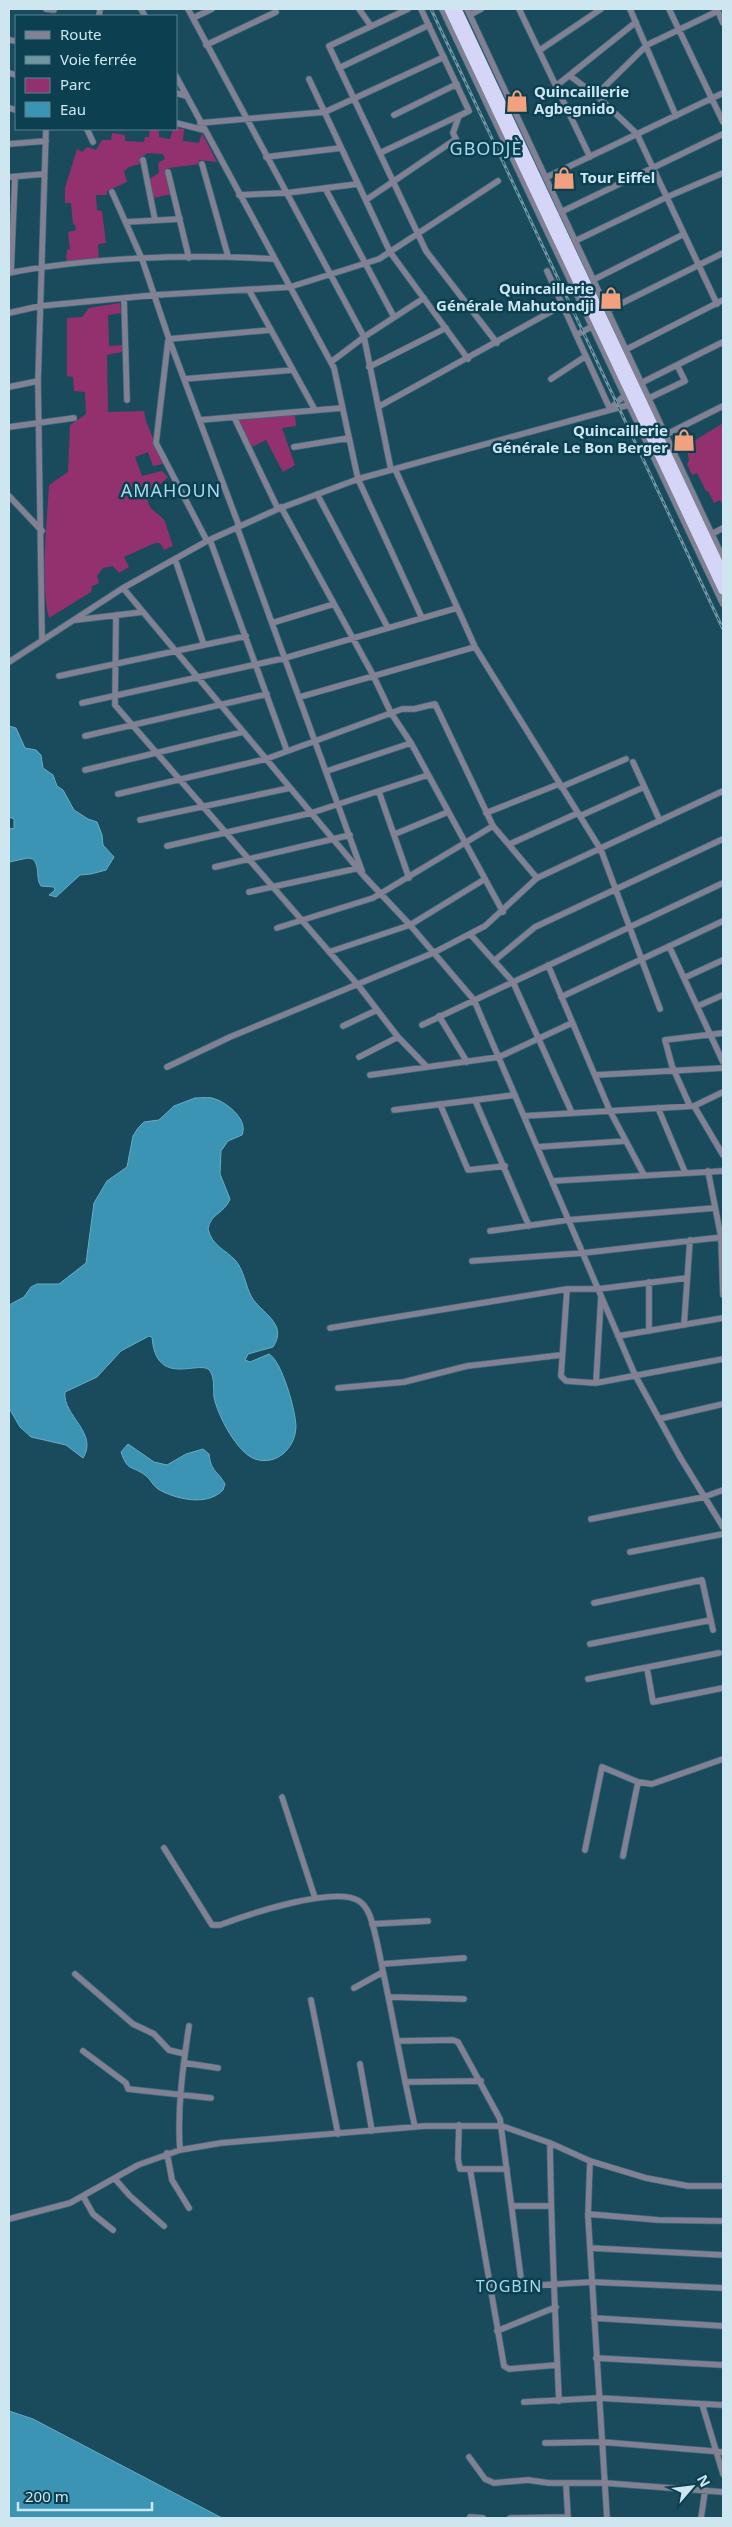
<svg xmlns="http://www.w3.org/2000/svg" width="732" height="2527" viewBox="0 0 732 2527" font-family="'Noto Sans',sans-serif">
<style>
.green{fill:#92316e}
.water{fill:#3b94b4;stroke:#67adc6}
.lines{fill:none;stroke-linecap:round;stroke-linejoin:round}
.minor-casing{stroke:#3d6a7a;stroke-width:7}
.highway-casing{stroke:#3d6a7a;stroke-width:10}
.minor{stroke:#818193;stroke-width:5.5}
.highway{stroke:#d5d5f8;stroke-width:9}
.rail-casing{stroke:#7096a3;stroke-width:3}
.rail{stroke:#0c4051;stroke-width:1;stroke-dasharray:4;stroke-linecap:butt}
.labels{text-anchor:middle;stroke-width:5;stroke-linejoin:round;paint-order:stroke}
.poi-label{font-size:15px;font-weight:bold;fill:#cde6f0;stroke:#0c4051;text-anchor:start}
.neighbourhood-label{font-size:16px;letter-spacing:1px;fill:#a7d9ee;stroke:#0c4051}
.quarter-label{font-size:18px;letter-spacing:1px;fill:#a7d9ee;stroke:#0c4051}
</style>
<rect width="100%" height="100%" fill="#194b5c"/>
<!-- green -->
<path class="green" d="M176 128 184 129 183 141 199 143 202 133 217 162 199 160 200 164 168 168 172 194 153 198 149 179 159 173 158 163 165 159 163 154 148 153 140 158V164L129 167 124 171 127 182 107 191V195H96L97 210 102 211 106 243 98 244 99 260 66 263 67 250 70 249 68 232 76 230 75 225 73 224 71 203H65V188L77 149 82 152 87 147 96 150 102 140H111L112 133 125 135V141L144 142 145 137H149L150 129H159V137L170 139 173 129Z
M120 303 121 313 108 315 109 346 123 345 122 352 107 355 108 412 144 411 146 421 163 464 153 466 148 452 135 457 142 476 162 471 168 477 148 496C146 511 159 511 165 522 168 530 170 538 173 546L164 550 160 543H155L124 557 129 567 119 573 113 566 103 568 97 576 99 583 92 586 91 592 49 618C40 584 47 522 49 485L68 472 70 425 86 414 85 392 74 391 73 377 67 376V318L82 317 89 308Z
M295 415 296 426 282 428 295 465 283 472 266 440 252 447 238 420Z
M723 423V503L722 504 720 500 714 503 708 491H706L697 473 692 475 687 464 689 460 686 446Z"/>
<!-- water -->
<path class="water" d="M9 726 16 728 25 748 36 750 41 755 43 768 53 775 57 786 63 790 74 810 88 819 97 822 102 835 103 845 114 857 106 870 91 874 80 875 56 897 49 895 55 890 54 887 41 886C35 878 41 868 33 859L28 858 9 862V828L14 829V819L9 817Z
M195 1098C200 1098 206 1097 212 1098 225 1101 249 1119 242 1135L228 1141 221 1151 220 1174 230 1199C225 1213 210 1214 208 1229 212 1246 226 1250 235 1260 244 1270 245 1284 251 1296 260 1313 289 1323 273 1347L248 1354 245 1360 250 1362 269 1354C282 1361 296 1412 296 1427 295 1449 276 1466 255 1459 237 1453 217 1414 214 1397 213 1389 215 1378 210 1371 201 1358 156 1390 152 1337L149 1336 121 1351 97 1377 65 1392C62 1415 99 1433 83 1458L66 1445 31 1437 20 1427 9 1408V1305L24 1297 31 1287 37 1284H59L86 1263 94 1203 107 1181 127 1167 133 1136 138 1128 144 1122 159 1120 174 1106Z
M128 1444 154 1462 167 1465 186 1454 203 1449 209 1454C211 1472 218 1471 225 1484L223 1490C207 1507 175 1499 158 1489 152 1485 150 1478 145 1475 131 1465 128 1472 121 1452Z
M9 2411 33 2419 222 2518H9Z"/>
<g class="lines">
<defs>
<path id="minor" d="M46 9 54 10
M141 9 145 16
M188 9 364 337 391 470
M359 9 371 26
M408 9 329 46 426 251 497 343
M442 9 723 604
M467 9 723 558
M519 9 590 157
M630 9 676 116
M669 9 723 122
M717 9 723 23
M470 15 481 9
M99 16 100 9
M193 18 212 9
M9 40 16 41
M206 45 276 12
M540 50 601 9
M339 68 429 25
M9 73 16 75
M176 76 334 368 358 479 422 618
M570 76 596 95 637 134 717 304
M309 79 390 252 468 359
M556 86 636 22
M176 93 186 96
M596 95 647 45 718 11
M9 108 16 110
M394 115 457 84
M176 123 204 130
M200 123 325 112 444 57
M87 129 93 142
M9 144 46 141
M380 153 469 111 421 9
M266 157 341 148
M143 160 155 220
M202 164 228 256
M168 172 189 258
M9 177 44 174
M547 177 723 93
M325 188 394 317
M112 192 142 259 169 339 239 526
M239 195 286 193 358 184
M366 200 456 139 453 133 459 116
M561 212 723 134
M126 222 180 219
M575 241 667 197 723 173
M547 271 610 409
M11 272 15 177
M9 273C90 257 192 254 274 259
M593 280 684 234
M249 290 315 410
M124 299 127 400
M608 310 723 253
M9 313 40 306 155 295 290 287 379 259 498 181
M576 335 593 326
M169 339 271 330
M168 341 156 443 207 541
M627 349 723 300
M331 362 364 337 424 298
M369 367 446 328
M184 379 293 370
M551 379 586 356
M641 383 723 342
M9 387 38 381
M378 407 563 305
M612 407 627 393
M234 417 278 509
M200 420 342 408
M9 427 74 418
M667 434 723 406
M294 447 349 438
M395 469 475 647 601 850 660 1009
M317 494 388 628
M9 496 42 531
M281 507 373 675 391 713 411 743 503 912
M237 527 362 871
M712 534 723 528
M210 540 287 751
M175 559 204 645
M123 588 364 876 410 925 474 1000 635 1375 680 1457 723 1527
M116 615 115 705 358 985 398 1037 427 1067
M76 620 143 612
M272 623 334 604
M42 640 38 381 46 129
M9 662 123 588 207 541 278 509 358 479 643 401 685 381 677 365
M59 676 246 636
M300 697 475 647
M82 703 285 658 457 608
M85 736 267 694
M633 762 660 821
M85 770 243 732
M327 771 411 743
M561 787 626 759
M379 792 409 878
M118 794 266 759 402 709H414L435 704 493 826 537 878
M486 813 559 784
M580 816 644 787
M140 820 290 788
M395 834 448 812
M510 844 578 813
M167 846 311 813 428 775
M215 867 350 835
M249 892 359 868
M277 928 373 898 493 826
M470 934 513 982 572 1113
M669 946 723 1062
M329 952 410 925 485 879
M494 961 535 927 723 839
M548 965 610 1111 644 1175
M684 978 723 960
M561 997 723 921
M698 1006 723 995
M439 1016 467 1062
M422 1025 723 883
M343 1026 377 1010
M359 1057 398 1037
M167 1067 230 1037 433 953 485 926 537 878 723 791
M370 1075 499 1057 572 1023
M595 1075 723 1068
M475 1100 529 1226
M440 1104 468 1170 505 1166
M690 1106 672 1066 665 1040 723 1033
M694 1106 723 1155
M658 1108 685 1172
M394 1110 515 1095
M524 1116 694 1106 723 1092
M537 1147 626 1141
M708 1171 721 1237 723 1295
M552 1181 723 1171
M490 1231 568 1220 715 1208
M472 1261 583 1253 723 1237
M567 1289 561 1376 566 1381 596 1383 723 1359
M684 1325 690 1240
M330 1328 567 1289H598L687 1278
M649 1331V1282
M618 1336 723 1318
M596 1383 601 1297
M338 1388 404 1382 467 1366 561 1355
M659 1419 723 1404
M591 1519 704 1497 723 1490
M630 1552 723 1534
M594 1603 702 1580 713 1630
M590 1644 711 1620
M647 1668 653 1702 723 1688
M588 1679 719 1653
M282 1797 315 1898
M164 1848 212 1925H220C246 1915 335 1885 359 1901 364 1904 368 1911 370 1916 376 1933 379 1953 383 1971 394 2023 403 2075 415 2127
M585 1850 602 1767 638 1782 652 1784 723 1759
M623 1856 638 1782
M372 1924 428 1921
M382 1964 464 1958
M75 1974 133 2024 154 2034 169 2050 185 2054
M354 1988 383 1972
M389 1997 464 1999
M311 2000 338 2134
M397 2041 453 2040 458 2042 500 2119 522 2286
M83 2051 126 2083 128 2089 211 2098
M185 2063 218 2068
M360 2064 372 2131
M405 2082 481 2081
M459 2125 458 2159 460 2169H507
M550 2143C551 2229 555 2315 559 2401
M180 2150C177 2109 183 2066 189 2026
M167 2153 172 2180 189 2208
M590 2161 588 2216 607 2518
M470 2169 504 2366 509 2369 557 2365
M115 2179 130 2196 164 2226
M83 2196 93 2214 113 2230
M512 2206H551
M588 2214 658 2220 723 2221
M9 2219 70 2203 138 2165 180 2150 221 2143 425 2126H502L550 2143 590 2161 646 2178 688 2186H723
M590 2248 723 2255
M489 2288 592 2282 723 2288
M594 2318 723 2326
M497 2331 556 2307
M596 2358 723 2365
M524 2402 599 2398 723 2405
M702 2404 723 2474
M545 2443 602 2442 723 2452
M469 2457 485 2479 494 2483 528 2480 549 2483H605L723 2492
M566 2484 568 2518
M470 2517 483 2518
M510 2518 568 2517
M701 2518 705 2491"/>
<path id="highway" d="M449 9 723 590
M457 9 723 573"/>
</defs>
<!-- minor casing -->
<use href="#minor" class="minor-casing"/>
<!-- highway casing -->
<use href="#highway" class="highway-casing"/>
<!-- minor -->
<use href="#minor" class="minor"/>
<!-- highway -->
<use href="#highway" class="highway"/>
<defs>
<path id="rail" d="M431 9 723 629"/>
</defs>
<!-- rail casing -->
<use href="#rail" class="rail-casing"/>
<!-- rail -->
<use href="#rail" class="rail"/>
</g>
<!-- icons -->
<defs>
<symbol id="shop-bare" viewBox="-9 -9 18 18"><path d="M-5-2.5h2.3a2.7 3.5 0 0 1 5.4 0H5L5.5 6h-11ZM-1.5-2.5h3a1.5 2.3 0 0 0-3 0Z" fill="#f1a17d" stroke="#0c4051" stroke-width="2.5" paint-order="stroke"/></symbol>
</defs>
<g fill-rule="evenodd">
<use href="#shop-bare" x="501" y="85" width="32" height="32"/>
<use href="#shop-bare" x="548" y="162" width="32" height="32"/>
<use href="#shop-bare" x="595" y="282" width="32" height="32"/>
<use href="#shop-bare" x="668" y="424" width="32" height="32"/>
</g>
<g class="labels">
<!-- poi labels -->
<g class="poi-label">
<text x="534" y="97">Quincaillerie<tspan x="534" dy="17">Agbegnido</tspan></text>
<text x="580" y="183">Tour Eiffel</text>
<text x="594" y="294" text-anchor="end">Quincaillerie<tspan x="594" dy="17">Générale Mahutondji</tspan></text>
<text x="668" y="436" text-anchor="end">Quincaillerie<tspan x="668" dy="17">Générale Le Bon Berger</tspan></text>
</g>
<!-- neighbourhood labels -->
<g class="neighbourhood-label">
<text x="509" y="2292">TOGBIN</text>
</g>
<!-- quarter labels -->
<g class="quarter-label">
<text x="486" y="155">GBODJÈ</text>
<text x="171" y="497">AMAHOUN</text>
</g>
</g>
<!-- border -->
<rect width="732" height="2527" fill="none" stroke="#cde6f0" stroke-width="20"/>
<!-- legend -->
<rect x="15" y="15" width="162" height="115" fill="#0c4051" stroke="#598291"/>
<rect x="25" y="31" width="25" height="8" fill="#818193" stroke="#598291"/>
<text x="60" y="40" font-size="15" fill="#cde6f0">Route</text>
<rect x="25" y="56" width="25" height="8" fill="#7096a3" stroke="#598291"/>
<text x="60" y="65" font-size="15" fill="#cde6f0">Voie ferrée</text>
<rect x="25" y="78" width="25" height="15" fill="#92316e" stroke="#598291"/>
<text x="60" y="90" font-size="15" fill="#cde6f0">Parc</text>
<rect x="25" y="102" width="25" height="15" fill="#3b94b4" stroke="#598291"/>
<text x="60" y="115" font-size="15" fill="#cde6f0">Eau</text>
<!-- north arrow -->
<g transform="translate(692 2487) rotate(62)" stroke="#0c4051" stroke-width="4" paint-order="stroke">
<path d="M0-4L9 19L0 12L-9 19Z" fill="#cde6f0"/>
<text y="-8" font-size="14" font-weight="bold" text-anchor="middle" fill="#cde6f0">N</text>
</g>
<!-- scale -->
<path d="M18 2502v8h134v-8" fill="none" stroke="#cde6f0" stroke-width="2.5"/>
<text x="25" y="2502" font-size="15" fill="#cde6f0" stroke="#0c4051" stroke-width="4" paint-order="stroke">200 m</text>
</svg>
